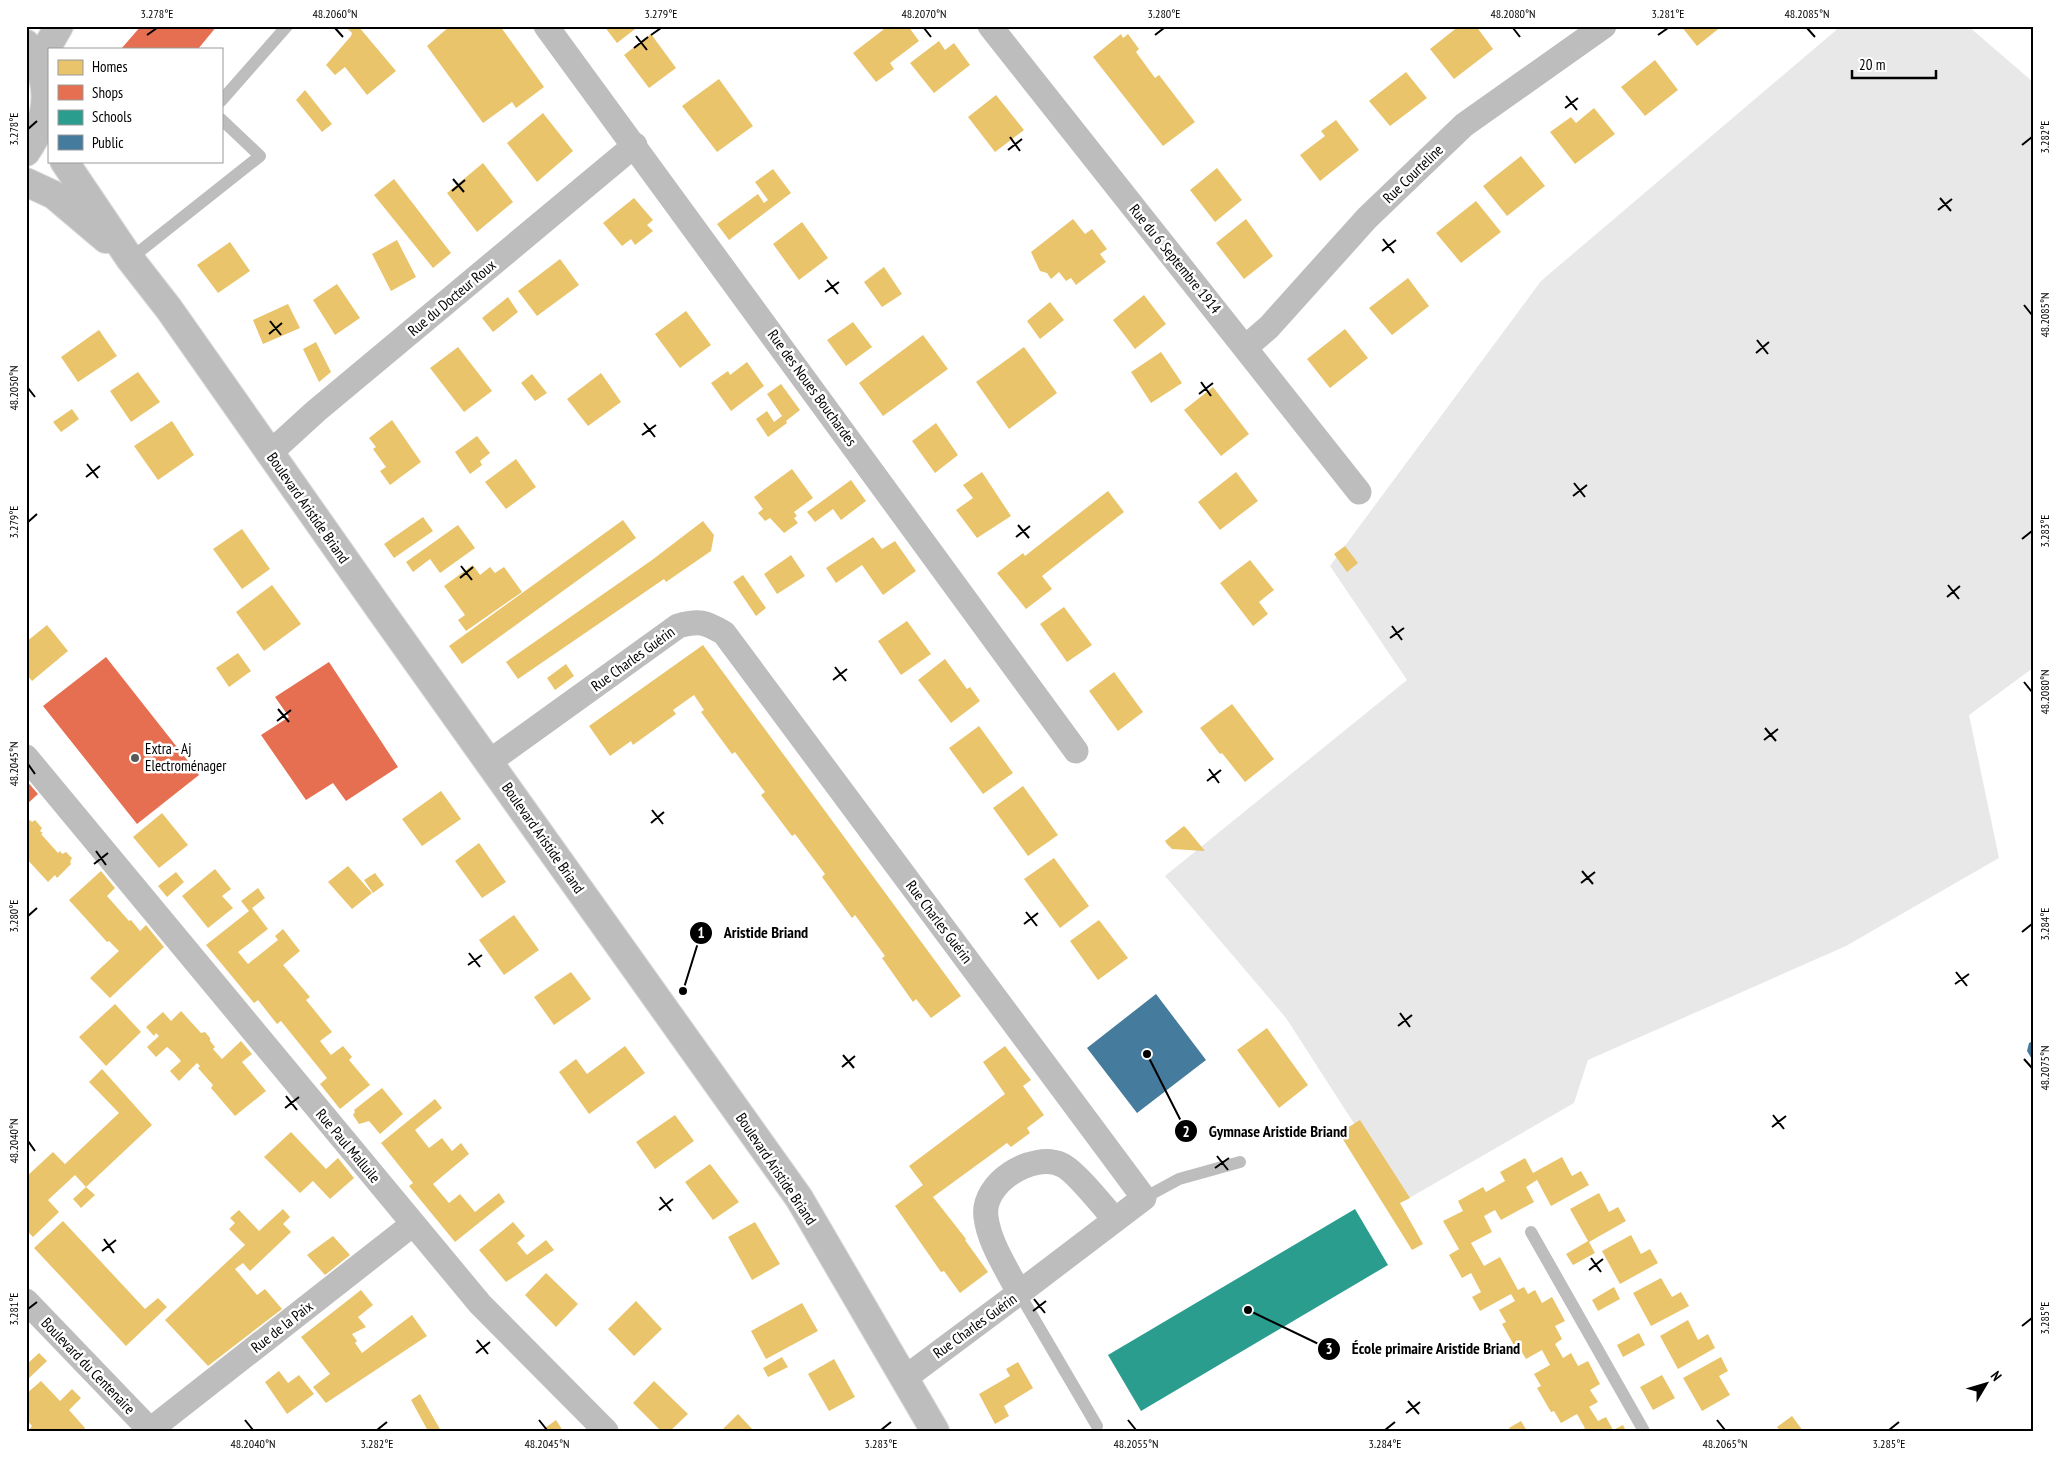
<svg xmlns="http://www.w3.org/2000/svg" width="2059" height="1457" viewBox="0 0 2059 1457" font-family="'PT Sans Narrow',sans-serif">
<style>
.green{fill:#e8e8e8}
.homes{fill:#e9c46a}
.shops{fill:#e76f51}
.schools{fill:#2a9d8f}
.public{fill:#457b9d}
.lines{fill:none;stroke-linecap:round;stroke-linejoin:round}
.primary-casing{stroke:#dbdbdb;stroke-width:30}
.service{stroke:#bdbdbd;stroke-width:12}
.minor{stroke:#bdbdbd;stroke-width:25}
.primary{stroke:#bdbdbd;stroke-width:28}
.ticks{fill:none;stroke:#000;stroke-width:2}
.poi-dot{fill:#595959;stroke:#fff;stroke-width:2}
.labels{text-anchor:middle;stroke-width:5;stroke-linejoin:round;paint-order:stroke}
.street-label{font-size:15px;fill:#000;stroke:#fff}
.poi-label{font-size:15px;fill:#000;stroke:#fff;text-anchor:start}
.leader{fill:none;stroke:#000;stroke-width:2}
.callout-dot{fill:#000;stroke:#fff;stroke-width:2}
.mark-label{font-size:15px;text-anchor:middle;font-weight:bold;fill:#fff}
.callout-label{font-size:16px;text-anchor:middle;font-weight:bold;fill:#000;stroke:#fff;stroke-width:5;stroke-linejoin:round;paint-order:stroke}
.neatline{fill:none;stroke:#000;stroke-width:2}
.ticks-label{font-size:12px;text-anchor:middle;fill:#000}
</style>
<rect width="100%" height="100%" fill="#fff"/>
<!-- green -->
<path class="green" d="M1841 26H1968L2033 82V668L1969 715 1999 858 1846 946 1588 1060 1574 1103 1404 1201 1286 1018 1165 876 1407 680 1330 566 1541 281Z"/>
<!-- homes -->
<path class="homes" d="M345 26H358L396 71 367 95 345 67 335 75 326 65 351 36 352 33Z
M450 26H500L544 87 516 108 512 102 483 123 427 46Z
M604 26H639L617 43Z
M888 26H908L919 41 890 63 894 69 876 82 853 53Z
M1459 26H1476L1493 49 1454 79 1430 49Z
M1681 26H1722L1697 46Z
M651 34 676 68 649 88 624 55Z
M1121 34 1123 38 1128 34 1139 49 1136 52 1155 78 1159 75 1195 122 1163 146 1093 57Z
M939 41 945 50 954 43 970 65 934 93 910 63Z
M1655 60 1678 90 1645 116 1621 87Z
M1406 72 1427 98 1390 126 1369 101Z
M719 79 753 126 717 152 682 106Z
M305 90 332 124 322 132 296 100Z
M996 95 1024 130 995 152 968 117Z
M1594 108 1615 134 1575 164 1550 132 1571 117 1576 123Z
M543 113 573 151 537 182 507 143Z
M1336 120 1359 150 1320 181 1300 155 1325 136 1321 131Z
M1521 156 1545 186 1507 216 1483 186Z
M483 163 513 202 477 232 447 193Z
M1217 168 1242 200 1215 222 1190 190Z
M773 169 791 193 729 240 717 224 758 194 764 203 768 200 755 182Z
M394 179 451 253 433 268 374 195Z
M634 198 653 220 647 225 653 231 635 245 631 239 622 246 603 223Z
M1476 201 1501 232 1461 263 1436 233Z
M1073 219 1085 234 1092 229 1107 249 1100 254 1106 262 1076 285 1071 278 1066 281 1059 272 1051 279 1047 273 1040 271 1031 252Z
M1246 219 1273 256 1244 279 1216 243Z
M802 222 828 258 799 280 773 244Z
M397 240 416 277 391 291 372 254Z
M230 242 250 271 218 293 197 265Z
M560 259 579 285 537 316 518 291Z
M884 267 902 294 882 307 864 282Z
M1408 278 1429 306 1392 335 1369 308Z
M337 284 360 318 335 335 313 300Z
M1144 295 1166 324 1135 349 1113 320Z
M508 297 518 312 493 332 482 318Z
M1050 302 1064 320 1040 339 1027 321Z
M288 304 300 328 263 344 253 320Z
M686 311 711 345 680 368 655 334Z
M853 322 872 347 846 366 827 340Z
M1345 329 1368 358 1330 388 1307 359Z
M99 330 117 356 78 382 61 357Z
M923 335 948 369 883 416 859 383Z
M316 342 331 372 319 382 303 349Z
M458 347 492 391 464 412 430 368Z
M1024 347 1057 393 1009 429 976 382Z
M1161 352 1182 383 1151 403 1131 372Z
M747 362 764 386 731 411 711 383 728 371 730 375Z
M138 372 160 402 131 422 110 391Z
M601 373 621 402 588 426 567 399Z
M532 374 547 393 535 401 521 383Z
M781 384 800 410 786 421 787 423 768 437 756 419 767 411 774 422 782 416 767 394Z
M1213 387 1249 434 1221 456 1184 410Z
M72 409 79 419 61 432 53 422Z
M392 420 421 462 390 485 380 471 386 467 373 449 376 447 369 438Z
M172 421 194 455 158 480 134 446Z
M936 423 958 455 935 473 912 441Z
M477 436 490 453 480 461 482 465 470 474 455 452Z
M516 459 536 487 506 509 485 482Z
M792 469 813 498 794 512 797 516 794 518 798 523 784 533 770 518 765 521 758 513 763 509 754 497Z
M982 472 1011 516 977 538 956 510 973 498 963 485Z
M1236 472 1258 501 1220 530 1198 502Z
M851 480 866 501 841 520 833 509 815 522 807 512Z
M1108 491 1124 512 1042 576 1052 589 1026 609 997 573 1023 553 1025 556Z
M423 517 433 531 394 558 384 544Z
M623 520 636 538 462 664 449 646Z
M703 521 714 535 711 551 666 582 664 579 518 679 506 662 652 560Z
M458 525 475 548 440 573 430 559 413 572 406 562Z
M242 529 270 569 242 589 213 549Z
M873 537 882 549 895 541 916 571 883 595 862 565 836 583 826 568Z
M1345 546 1358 563 1347 572 1334 554Z
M791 555 805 576 777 594 764 574Z
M1250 560 1274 590 1259 602 1268 614 1253 626 1220 583Z
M473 565 480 575 490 567 495 573 504 567 522 592 466 631 458 620 465 615 444 586Z
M743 575 766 608 756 616 733 582Z
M272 585 301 624 264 651 236 612Z
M1064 607 1092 645 1067 662 1040 624Z
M907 621 931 654 901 675 878 641Z
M47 625 68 651 32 681 26 674V642Z
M703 645 961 996 931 1018 916 999 913 1002 882 958 885 956 855 915 852 918 822 877 825 874 795 834 792 836 761 795 765 792 735 752 732 754 701 712 704 710 694 695 673 710 676 714 633 745 631 741 610 756 589 726Z
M238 653 251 671 229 687 216 668Z
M945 659 967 689 970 687 980 701 951 723 918 680Z
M566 664 574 676 555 690 547 678Z
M1114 672 1143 712 1118 731 1089 691Z
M1232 704 1274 759 1245 782 1222 753 1220 754 1200 728Z
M979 726 1013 773 983 794 949 748Z
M1023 786 1058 835 1028 856 993 808Z
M441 791 461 819 422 846 402 819Z
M162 813 188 845 159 868 133 837Z
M30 820 32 822 35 820 42 828 40 831 43 833 41 834 58 853 60 851 62 854 66 852 72 858 70 862 71 864 57 878 55 875 48 882 26 858V823Z
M1184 826 1187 829 1205 851 1172 849 1167 844 1165 841Z
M479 843 506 882 482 898 455 861Z
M1054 858 1089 906 1060 928 1024 879Z
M348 866 372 893 352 909 328 882Z
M215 869 231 889 222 896 233 908 208 928 182 896Z
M101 871 115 888 107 896 129 921 131 920 140 931 146 925 164 947 110 998 90 978 119 951 109 941 107 942 69 900Z
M176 872 184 882 167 897 158 886Z
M375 873 384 885 373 893 364 880Z
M258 888 265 898 252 908 268 929 238 952 248 964 278 940 275 936 283 929 300 951 283 965 310 997 306 1000 332 1032 320 1041 331 1055 343 1046 352 1057 349 1060 370 1085 340 1109 320 1084 327 1078 306 1052 281 1021 277 1024 258 1000 254 1003 206 945 249 911 241 901Z
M514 915 539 950 504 975 479 940Z
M1099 920 1128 958 1098 980 1070 941Z
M571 972 591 999 554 1025 534 997Z
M115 1004 141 1032 106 1066 79 1037Z
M181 1011 201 1033 205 1032 210 1038V1041L215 1047 213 1049 222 1059 241 1041 252 1054 242 1062 266 1091 235 1116 211 1088 213 1085 198 1068 200 1066 197 1063 179 1081 170 1071 181 1061 174 1053 167 1047 156 1057 147 1047 159 1036 156 1033 154 1036 146 1027 163 1012 171 1021Z
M1267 1028 1308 1085 1279 1108 1237 1050Z
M625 1046 645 1073 589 1114 559 1072 576 1059 587 1074Z
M1005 1046 1031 1080 1023 1086 1044 1115 1027 1128 1030 1133 1011 1147 1007 1143 933 1197 966 1239 965 1240 988 1272 960 1293 944 1271 941 1272 895 1206 923 1185 909 1166 1005 1094 983 1062Z
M102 1069 152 1125 86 1187 95 1195 81 1208 73 1199 86 1187 75 1175 48 1200 59 1212 33 1237 26 1230V1177L53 1152 65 1164 119 1113 89 1082Z
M382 1088 403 1114 380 1134 369 1121 359 1124 353 1115 355 1112 354 1110Z
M435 1099 442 1108 415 1130 429 1148 442 1138 452 1151 461 1143 469 1154 433 1184 449 1203 460 1194 475 1212 499 1193 505 1202 455 1242 409 1186 413 1183 381 1143Z
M675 1115 694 1141 655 1169 636 1142Z
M1360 1120 1410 1198 1400 1203 1423 1244 1412 1250 1339 1133Z
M291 1132 326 1169 338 1158 354 1178 330 1199 313 1181 300 1193 264 1157Z
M1562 1157 1572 1176 1581 1171 1589 1185 1551 1206 1537 1180 1526 1187 1534 1202 1501 1220 1495 1210 1484 1216 1492 1232 1471 1243 1484 1266 1500 1257 1518 1290 1524 1287 1528 1294 1535 1290 1542 1303 1552 1297 1565 1321 1555 1326 1562 1339 1555 1344 1563 1358 1571 1353 1578 1366 1588 1361 1600 1384 1590 1390 1598 1402 1589 1407 1598 1421 1606 1417 1613 1430 1623 1425 1626 1431H1581L1585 1428 1577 1414 1561 1423 1554 1411 1551 1412 1537 1388 1541 1386 1534 1374 1550 1365 1542 1350 1526 1359 1519 1347 1516 1349 1502 1324 1506 1322 1499 1310 1515 1301 1511 1294 1480 1311 1472 1297 1481 1292 1471 1273 1462 1278 1449 1255 1459 1249 1443 1221 1463 1211 1458 1201 1483 1187 1486 1192 1505 1181 1500 1172 1525 1158 1533 1173Z
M710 1164 739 1202 713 1220 685 1182Z
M1599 1193 1609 1212 1618 1207 1626 1221 1589 1242 1595 1253 1573 1265 1566 1254 1588 1241 1570 1209Z
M283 1209 290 1217 283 1224 291 1232 250 1271 243 1263 235 1269 257 1295 265 1289 282 1309 208 1366 165 1320 245 1245 229 1229 235 1223 230 1218 239 1210 259 1231Z
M63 1221 145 1309 158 1298 167 1307 126 1346 34 1248Z
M513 1222 525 1236 517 1243 527 1255 546 1240 554 1250 506 1282 479 1250Z
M755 1222 780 1264 752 1280 728 1237Z
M1631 1235 1641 1254 1650 1249 1658 1263 1620 1284 1602 1251Z
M333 1236 350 1255 325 1275 307 1255Z
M546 1273 578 1304 556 1327 525 1295Z
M1661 1278 1672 1297 1681 1292 1689 1306 1651 1326 1633 1293Z
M1614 1287 1620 1299 1598 1311 1592 1300Z
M361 1290 373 1305 358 1317 366 1327 352 1334 357 1341 355 1343 362 1353 412 1315 427 1336 326 1403 313 1387 330 1374 301 1337Z
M636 1301 662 1329 634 1356 608 1329Z
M802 1303 818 1331 766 1359 751 1331Z
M1688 1320 1698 1340 1708 1334 1715 1348 1678 1369 1660 1336Z
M1639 1333 1645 1345 1623 1357 1617 1345Z
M39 1353 47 1361 26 1381V1365Z
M782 1357 788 1367 768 1377 763 1368Z
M1721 1357 1728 1371 1719 1376 1730 1395 1702 1411 1683 1378Z
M834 1359 855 1397 829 1411 808 1374Z
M1018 1362 1033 1388 1004 1406 1009 1416 995 1424 979 1394 1010 1376 1006 1369Z
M279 1371 288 1383 299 1375 314 1394 287 1414 265 1382Z
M1662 1375 1675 1398 1653 1410 1640 1387Z
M41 1381 60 1401 72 1389 81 1398 69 1410 85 1428 82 1431H28L32 1426 26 1419V1394Z
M654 1381 688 1414 670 1431H661L633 1403Z
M420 1394 441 1431H428L411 1400Z
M738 1414 754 1431H721Z
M1792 1416 1803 1431H1780L1777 1427Z
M556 1420 563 1431H541Z
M1521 1421 1527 1431H1511L1509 1428Z"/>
<!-- shops -->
<path class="shops" d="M141 26H217L198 49H121Z
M106 657 199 775 137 824 43 706Z
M329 662 398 767 346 801 333 783 306 800 261 735 289 717 275 697Z
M26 780 38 794 26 805Z"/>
<!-- schools -->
<path class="schools" d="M1355 1209 1388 1265 1141 1411 1108 1355Z"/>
<!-- public -->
<path class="public" d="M1156 994 1206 1060 1137 1113 1087 1048Z
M2033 1041V1061L2027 1051 2029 1043Z"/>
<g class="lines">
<defs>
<path id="primary" d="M26 44C53 79 51 116 26 152
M43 76 47 47 59 26
M64 161 130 259 169 309 381 611 799 1198 935 1431
M26 182 54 195 106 239"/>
</defs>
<!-- primary casing -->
<use href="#primary" class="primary-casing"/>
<!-- service -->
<path class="service" d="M221 101 287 26
M130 259 260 156 221 119
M1144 1198 1179 1179 1240 1162
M1531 1232 1644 1431
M1019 1293 1097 1426"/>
<!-- minor -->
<path class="minor" d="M546 26 1076 751
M990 26 1359 492
M1246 347 1269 327 1367 218 1464 125 1604 26
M270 453 316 411 635 145
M26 757 480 1304 606 1431
M489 762 678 626C699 620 705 622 724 633L1144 1198 1019 1293 905 1378
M1019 1293C1007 1269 989 1243 986 1217 981 1183 1033 1151 1062 1165 1074 1170 1105 1208 1115 1220
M26 1301 151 1431
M150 1430 413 1224"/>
<!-- primary -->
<use href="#primary" class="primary"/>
</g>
<!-- ticks -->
<path class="ticks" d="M335 28 343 37M924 28 931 37M1513 28 1520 37M1807 28 1815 37M147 35 157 28M651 35 661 28M1155 35 1164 28M1658 35 1668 28M636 36 647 50M634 48 648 37M1566 96 1577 110M1565 108 1578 98M28 129 37 121M1010 137 1020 151M2022 145 2032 137M1008 150 1022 139M453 179 464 192M452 191 465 180M1940 198 1951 211M1938 210 1952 199M1383 239 1394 253M1382 251 1396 240M827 280 838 294M825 292 839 282M2024 305 2032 315M270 321 281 335M269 334 282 323M1757 340 1768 354M1756 353 1769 342M1201 382 1211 396M28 388 35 397M1199 394 1213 383M644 423 655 437M642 435 656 425M87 464 98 478M86 477 100 466M1574 483 1585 497M1573 496 1587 485M28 522 37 514M1018 525 1029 538M1016 537 1030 526M2022 539 2032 531M461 566 472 580M460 578 473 567M1948 585 1959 599M1947 597 1960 586M1392 626 1402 640M1390 638 1404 628M835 667 846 681M833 680 847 669M2024 682 2032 692M278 709 289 722M277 721 291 710M1765 728 1776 741M1764 740 1778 729M28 764 35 774M1209 769 1219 783M1207 781 1221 770M652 810 663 824M651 823 664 812M96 851 106 865M94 864 108 853M1582 871 1593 884M1581 883 1595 872M1026 912 1037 926M28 916 37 908M1024 924 1038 913M2022 932 2032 924M469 953 480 967M468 965 482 955M1956 972 1967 986M1955 984 1969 974M1400 1013 1410 1027M1398 1026 1412 1015M843 1055 854 1068M2024 1059 2032 1068M842 1067 855 1056M286 1096 297 1110M285 1108 299 1097M1773 1115 1784 1129M1772 1127 1786 1116M28 1141 35 1151M1217 1156 1228 1170M1215 1168 1229 1158M660 1197 671 1211M659 1210 673 1199M104 1239 114 1253M102 1251 116 1240M1591 1258 1601 1272M1589 1270 1603 1259M1034 1299 1045 1313M28 1309 37 1302M1033 1311 1046 1301M2022 1326 2032 1318M477 1340 488 1354M476 1353 490 1342M1408 1401 1419 1414M1406 1413 1420 1402M245 1420 253 1430M539 1420 547 1430M1128 1420 1136 1430M1717 1420 1725 1430M377 1430 387 1422M881 1430 891 1422M1385 1430 1395 1422M1889 1430 1899 1422"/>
<!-- markers -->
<circle class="poi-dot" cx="135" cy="758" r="5"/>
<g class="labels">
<!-- street labels -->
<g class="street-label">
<text transform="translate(1413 174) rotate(-44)" y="5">Rue Courteline</text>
<text transform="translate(1175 259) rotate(51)" y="5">Rue du 6 Septembre 1914</text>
<text transform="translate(452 298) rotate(-40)" y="5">Rue du Docteur Roux</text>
<text transform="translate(812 388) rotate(54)" y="5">Rue des Noues Bouchardes</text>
<text transform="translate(308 508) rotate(55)" y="5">Boulevard Aristide Briand</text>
<text transform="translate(633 659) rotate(-36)" y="5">Rue Charles Guérin</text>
<text transform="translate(543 838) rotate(55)" y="5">Boulevard Aristide Briand</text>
<text transform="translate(939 922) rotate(53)" y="5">Rue Charles Guérin</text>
<text transform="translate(348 1146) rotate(50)" y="5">Rue Paul Malluile</text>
<text transform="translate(776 1169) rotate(56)" y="5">Boulevard Aristide Briand</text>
<text transform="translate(975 1326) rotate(-36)" y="5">Rue Charles Guérin</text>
<text transform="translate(282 1327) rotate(-38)" y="5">Rue de la Paix</text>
<text transform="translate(88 1366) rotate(46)" y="5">Boulevard du Centenaire</text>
</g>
<!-- poi labels -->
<g class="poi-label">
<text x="145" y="754">Extra - Aj<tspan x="145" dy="17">Electroménager</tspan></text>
</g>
</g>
<!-- callouts -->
<path class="leader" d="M683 991L701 933M1147 1054L1186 1131M1248 1310L1329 1349"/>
<g class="callout-dot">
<circle cx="683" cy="991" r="5"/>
<circle cx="1147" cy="1054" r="5"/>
<circle cx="1248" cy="1310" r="5"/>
<circle cx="701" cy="933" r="12"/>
<circle cx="1186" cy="1131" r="12"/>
<circle cx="1329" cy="1349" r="12"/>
</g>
<g class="mark-label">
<text x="701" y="938">1</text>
<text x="1186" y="1137">2</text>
<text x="1329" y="1354">3</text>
</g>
<g class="callout-label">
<text x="766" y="938">Aristide Briand</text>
<text x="1278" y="1137">Gymnase Aristide Briand</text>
<text x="1436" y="1354">École primaire Aristide Briand</text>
</g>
<!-- border -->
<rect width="2059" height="1457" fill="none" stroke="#ffffff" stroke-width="55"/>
<!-- legend -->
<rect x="48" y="48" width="175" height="115" fill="#ffffff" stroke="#999999"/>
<rect x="58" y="60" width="25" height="15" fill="#e9c46a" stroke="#999999"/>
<text x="92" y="72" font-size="15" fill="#000000">Homes</text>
<rect x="58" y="85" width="25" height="15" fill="#e76f51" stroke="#999999"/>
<text x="92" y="98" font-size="15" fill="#000000">Shops</text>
<rect x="58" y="110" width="25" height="15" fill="#2a9d8f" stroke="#999999"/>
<text x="92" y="122" font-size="15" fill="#000000">Schools</text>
<rect x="58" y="135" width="25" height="15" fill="#457b9d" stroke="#999999"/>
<text x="92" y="148" font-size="15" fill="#000000">Public</text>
<!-- north arrow -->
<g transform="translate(1986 1384) rotate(52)" stroke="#ffffff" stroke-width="4" paint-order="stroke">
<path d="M0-4L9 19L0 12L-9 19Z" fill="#000000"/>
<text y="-8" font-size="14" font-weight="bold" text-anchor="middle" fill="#000000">N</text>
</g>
<!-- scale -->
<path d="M1852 70v8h84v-8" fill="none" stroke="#000000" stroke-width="2.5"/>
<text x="1859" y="70" font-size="15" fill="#000000" stroke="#ffffff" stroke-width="4" paint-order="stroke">20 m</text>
<rect x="28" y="28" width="2004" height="1402" class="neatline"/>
<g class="ticks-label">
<text x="157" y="18">3.278°E</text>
<text x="335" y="18">48.2060°N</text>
<text x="661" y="18">3.279°E</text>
<text x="924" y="18">48.2070°N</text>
<text x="1164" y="18">3.280°E</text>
<text x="1513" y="18">48.2080°N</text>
<text x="1668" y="18">3.281°E</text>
<text x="1807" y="18">48.2085°N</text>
<text transform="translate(14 129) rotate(-90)" y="4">3.278°E</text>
<text transform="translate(2045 137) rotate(-90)" y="4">3.282°E</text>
<text transform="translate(2045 315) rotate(-90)" y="4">48.2085°N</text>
<text transform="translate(14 388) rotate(-90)" y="4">48.2050°N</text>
<text transform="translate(14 522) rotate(-90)" y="4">3.279°E</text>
<text transform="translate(2045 531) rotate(-90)" y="4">3.283°E</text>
<text transform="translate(2045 692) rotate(-90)" y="4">48.2080°N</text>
<text transform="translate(14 764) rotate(-90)" y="4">48.2045°N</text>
<text transform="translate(14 916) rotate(-90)" y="4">3.280°E</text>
<text transform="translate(2045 924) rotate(-90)" y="4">3.284°E</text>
<text transform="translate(2045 1068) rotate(-90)" y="4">48.2075°N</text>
<text transform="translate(14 1141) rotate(-90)" y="4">48.2040°N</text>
<text transform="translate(14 1309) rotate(-90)" y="4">3.281°E</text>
<text transform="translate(2045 1318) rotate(-90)" y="4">3.285°E</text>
<text x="253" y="1448">48.2040°N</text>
<text x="377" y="1448">3.282°E</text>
<text x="547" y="1448">48.2045°N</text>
<text x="881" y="1448">3.283°E</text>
<text x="1136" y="1448">48.2055°N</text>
<text x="1385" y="1448">3.284°E</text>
<text x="1725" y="1448">48.2065°N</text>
<text x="1889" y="1448">3.285°E</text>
</g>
</svg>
